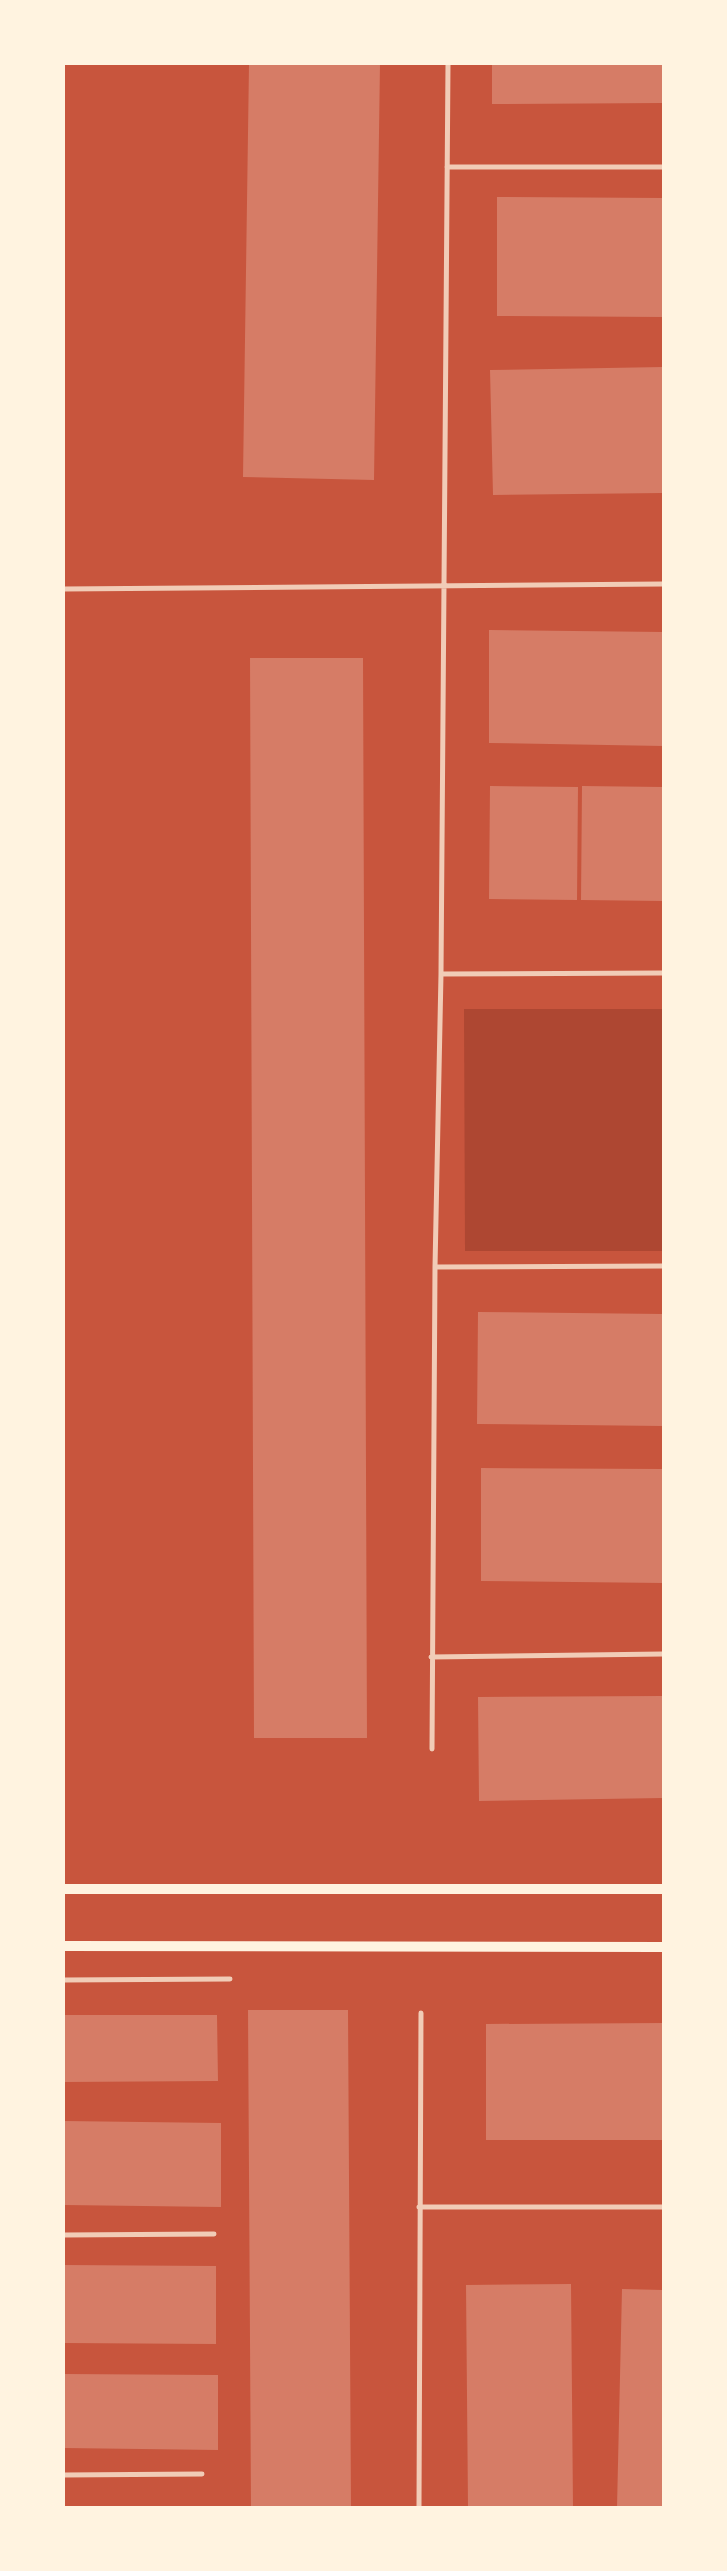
<svg xmlns="http://www.w3.org/2000/svg" width="727" height="2571" viewBox="0 0 727 2571" font-family="'Source Sans 3',sans-serif">
<style>
.green{fill:#ae4732}
.building{fill:#d67c66}
.lines{fill:none;stroke-linecap:round;stroke-linejoin:round}
.minor{stroke:#f1ccb7;stroke-width:5}
.secondary{stroke:#fff3e0;stroke-width:10}
</style>
<rect width="100%" height="100%" fill="#c8553d"/>
<!-- green -->
<path class="green" d="M464 1009H663V1251H465Z"/>
<!-- building -->
<path class="building" d="M249 64H380L374 480 243 477Z
M492 64H663V103L492 104Z
M497 197 663 198V317L497 316Z
M663 367V493L493 495 490 370Z
M489 630 663 632V746L489 743Z
M250 658H363L367 1738H254Z
M490 786 578 787 577 900 489 899Z
M582 786 663 787V901L581 900Z
M478 1312 663 1314V1426L477 1424Z
M481 1468 663 1469V1583L481 1581Z
M663 1696V1798L479 1801 478 1697Z
M248 2010H348L351 2507H251Z
M64 2015H217L218 2081 64 2082Z
M663 2023V2140H486V2024Z
M64 2121 221 2123V2207L64 2205Z
M64 2265 216 2266V2344L64 2343Z
M571 2284 573 2507H468L466 2285Z
M622 2289 663 2290V2507H617Z
M64 2374 218 2375V2450L64 2448Z"/>
<g class="lines">
<!-- minor -->
<path class="minor" d="M447 167H663
M64 589 663 584
M441 974 663 973
M435 1267 663 1266
M431 1657 663 1654
M432 1749 435 1267 441 974 448 64
M64 1980 230 1979
M419 2207H663
M64 2235 214 2234
M64 2475 202 2474
M419 2507 421 2013"/>
<!-- secondary -->
<path class="secondary" d="M64 1889H663
M64 1946 663 1947"/>
</g>
<!-- border -->
<rect width="727" height="2571" fill="none" stroke="#fff3e0" stroke-width="130"/>
</svg>
